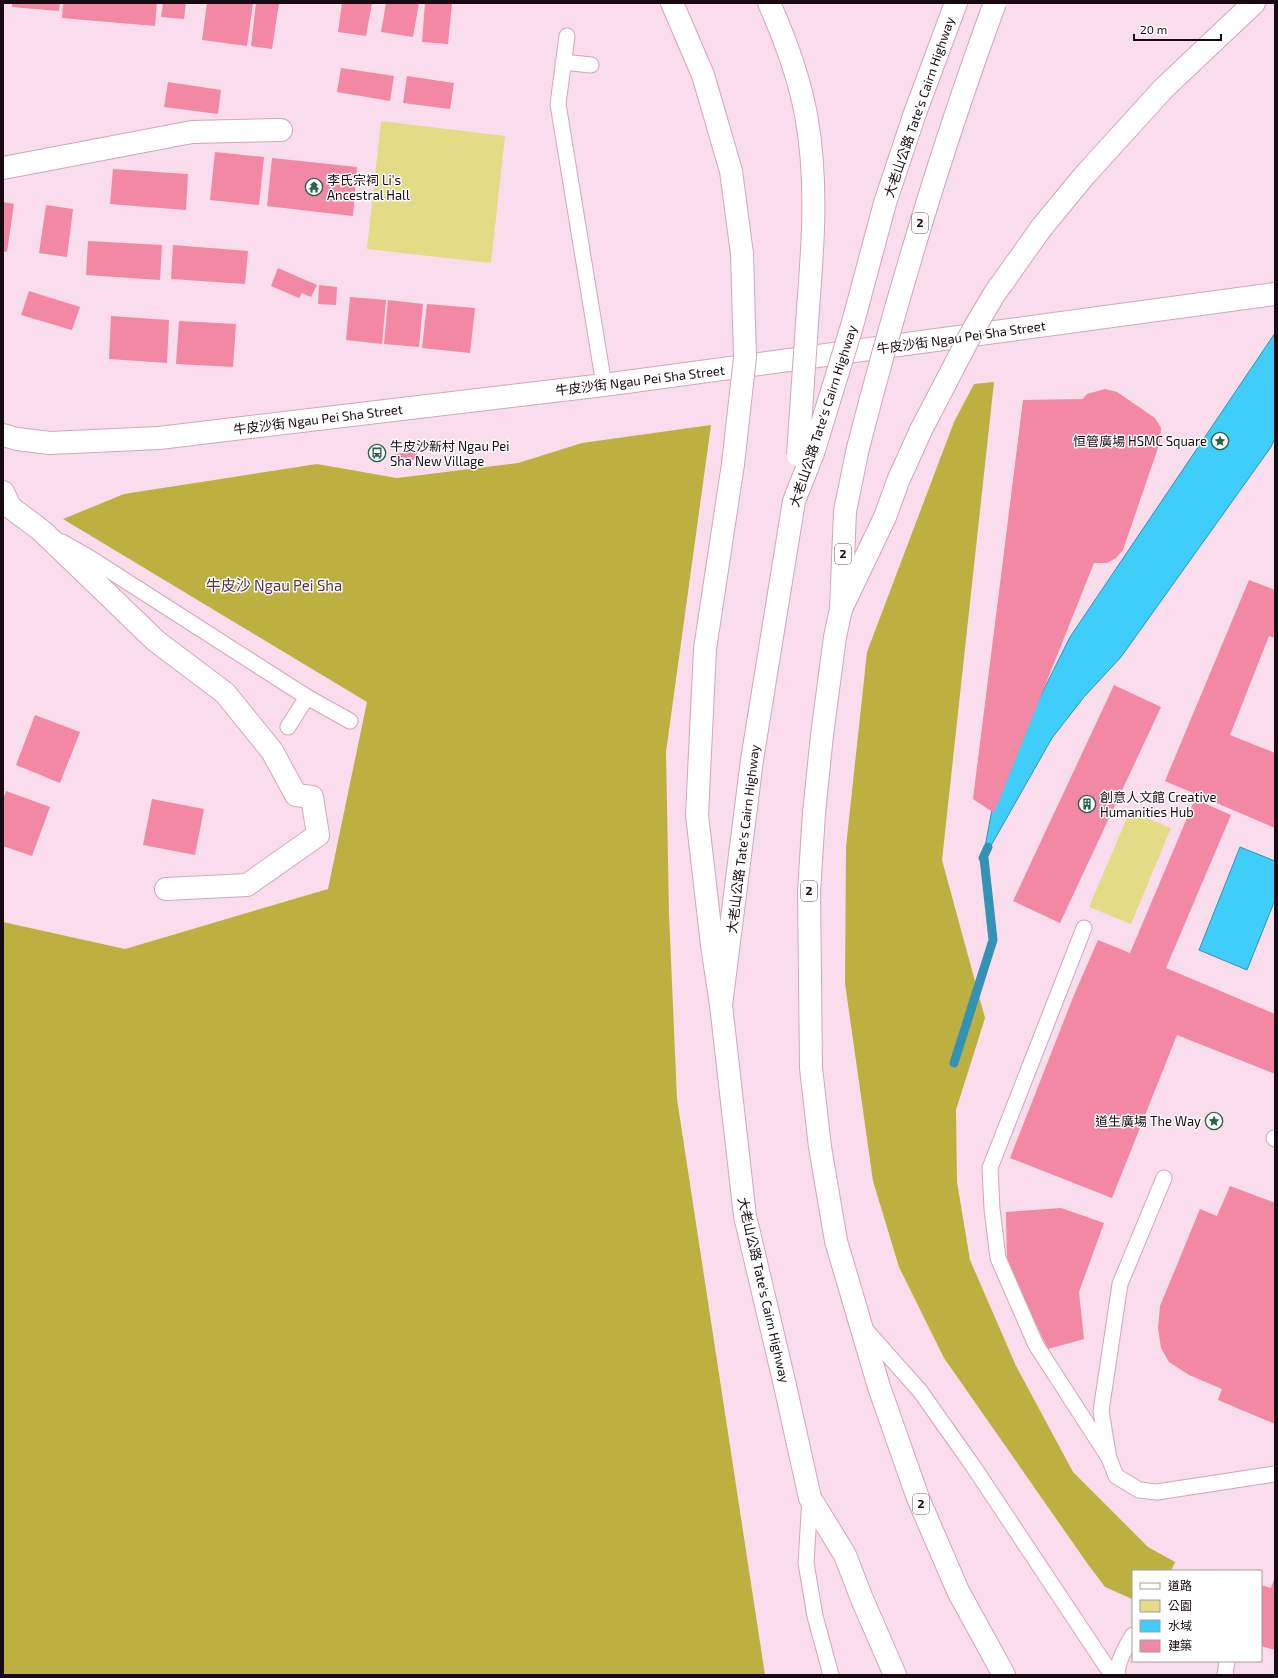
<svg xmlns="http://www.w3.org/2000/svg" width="1278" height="1678" viewBox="0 0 1278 1678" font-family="'Exo 2','Noto Sans TC',sans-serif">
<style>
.green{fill:#e3db86}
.forest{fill:#bcb140}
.water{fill:#3fcdfa;stroke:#3492b5}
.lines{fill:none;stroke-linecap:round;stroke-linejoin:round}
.stream{stroke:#3492b5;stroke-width:9}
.building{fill:#f288a4}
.service-casing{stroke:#d2a5be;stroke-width:17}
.minor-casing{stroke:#d2a5be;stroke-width:24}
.tertiary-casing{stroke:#d2a5be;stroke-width:24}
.trunk-casing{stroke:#d2a5be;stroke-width:24}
.motorway-casing{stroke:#d2a5be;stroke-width:24}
.service{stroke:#fff;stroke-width:15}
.minor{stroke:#fff;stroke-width:22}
.tertiary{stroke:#fff;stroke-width:22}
.trunk{stroke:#fff;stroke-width:22}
.motorway{stroke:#fff;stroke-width:22}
.trunk-bridge-casing{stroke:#d2a5be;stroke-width:24;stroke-linecap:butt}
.motorway-bridge-casing{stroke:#d2a5be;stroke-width:24;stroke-linecap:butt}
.trunk-bridge{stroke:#fff;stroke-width:22}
.motorway-bridge{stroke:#fff;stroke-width:22}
.labels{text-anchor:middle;stroke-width:3;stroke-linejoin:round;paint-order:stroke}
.shield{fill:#fff;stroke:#5e535a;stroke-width:1}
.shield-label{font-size:12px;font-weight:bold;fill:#190913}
.street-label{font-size:13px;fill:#190913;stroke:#fff}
.poi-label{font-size:13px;fill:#190913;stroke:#fff;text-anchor:start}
.quarter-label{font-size:15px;fill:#583349;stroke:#fff}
</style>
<rect width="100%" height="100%" fill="#f9ddec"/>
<!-- green -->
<path class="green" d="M381 121 505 136 491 263 367 249Z
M1130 811 1171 828 1131 924 1089 907Z"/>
<!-- forest -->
<path class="forest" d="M994 382 942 860 985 1018 956 1110 957 1182 970 1260 1016 1366 1073 1472 1148 1547 1175 1562 1171 1571H1133V1599H1132L1105 1587 1087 1563 944 1358 899 1267 873 1181 845 983 846 847 867 652 954 422 974 384Z
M711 425 666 752 669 914 677 1099 765 1675H3V922L125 949 328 889 367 702 63 519 124 494 317 464 397 478 518 463 582 443Z"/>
<!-- water -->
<path class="water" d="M1275 333V438L1271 447 1121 657 1084 697 1052 738 984 858H983L995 793 1039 699 1070 637Z
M1240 847 1275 861V900L1247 970 1199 950Z"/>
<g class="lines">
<!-- stream -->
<path class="stream" d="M954 1063 993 940 984 858H983L988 847"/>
</g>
<!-- building -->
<path class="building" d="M12 3H60L59 11 12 7Z
M63 3H157L155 26 62 18Z
M163 3H186L184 19 161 17Z
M207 3H253L247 46 202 40Z
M256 3H279L272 49 251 46Z
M342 3H372L366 36 338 32Z
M386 3H419L413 37 381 32Z
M425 3H452L448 44 422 42Z
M341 68 394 76 390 101 337 92Z
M407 76 454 83 450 109 403 103Z
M168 82 221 90 218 114 164 107Z
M215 152 264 157 259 205 210 200Z
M272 158 357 167 353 216 267 206Z
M113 169 188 174 186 210 110 204Z
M3 202 14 204 7 252 3 251Z
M46 205 73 209 67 257 39 253Z
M88 241 162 245 160 280 86 275Z
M173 245 248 251 245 284 171 279Z
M278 268 317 285 311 297 302 293 299 298 271 286Z
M319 285 337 287 336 305 318 304Z
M29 291 80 307 72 330 21 315Z
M350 297 386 300 382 344 346 340Z
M388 300 423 304 419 347 384 344Z
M427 304 475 308 470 353 422 348Z
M111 316 169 320 167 363 109 359Z
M179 321 236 324 233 367 176 364Z
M1105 389 1117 392 1155 418 1161 428 1160 442 1123 550 1116 558 1107 563H1094L994 813 973 799 1023 400 1083 399 1087 394Z
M417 451 418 459 394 462 393 454Z
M1249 580 1275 590V638L1269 636 1230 735 1275 753V828L1165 781Z
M1114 685 1161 707 1060 923 1013 901Z
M35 715 80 732 60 783 16 765Z
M6 791 50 807 32 856 3 846V800Z
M152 799 204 809 195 855 143 845Z
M1195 799 1231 815 1166 968 1275 1014V1074L1177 1035 1112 1198 1010 1158 1074 995 1098 940 1130 953Z
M1230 1186 1275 1203V1424L1218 1400 1222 1389 1189 1375 1169 1362 1161 1348 1158 1328 1160 1306 1200 1209 1217 1216Z
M1061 1208 1104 1223 1079 1292 1084 1339 1048 1349 1007 1265 1006 1212Z
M1275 1576V1650L1261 1646V1585L1271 1588Z"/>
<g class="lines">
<defs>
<path id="service" d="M567 36 558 104 604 385
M563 62 591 65
M62 542 90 558 307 697 350 721
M288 727 307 697
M1084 928 990 1168 992 1209 998 1258 1036 1345 1109 1458 1116 1476 1139 1490 1157 1492 1275 1474
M1274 1138 1275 1139
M864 1328 920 1391 973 1466 1112 1675
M1108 1453 1101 1411 1120 1284 1164 1178
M810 1498 806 1563 815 1616 831 1675
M1117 1675C1118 1660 1125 1648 1133 1635
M1225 1675 1227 1661"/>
<path id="minor" d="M3 168 192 132 281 130
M3 492 10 507 42 531 156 641 225 693 272 751 296 795 312 797 318 835 247 885 166 889"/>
<path id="tertiary" d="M3 435 17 439 50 443 159 438 604 385 1275 294"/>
<path id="trunk" d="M672 3 703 75 731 171 742 254
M1042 227 1084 176 1164 88 1254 3
M921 430 898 481 885 517 841 609 835 637 822 735 814 813 809 891 811 1068 820 1147 836 1241 879 1387 918 1498 958 1591 1004 1675
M733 464 705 649 697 815 712 945 721 1005 745 1216 784 1381 810 1498 845 1555 862 1599 895 1675"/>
<path id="motorway" d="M769 3C785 39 799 76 806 115 818 179 813 245 808 309
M852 326 885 203 915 113 956 3
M841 609 845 511 858 448
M721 1005 752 760 794 501 813 453"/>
</defs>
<!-- service casing -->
<use href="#service" class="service-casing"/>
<!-- minor casing -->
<use href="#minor" class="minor-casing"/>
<!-- tertiary casing -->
<use href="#tertiary" class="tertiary-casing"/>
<!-- trunk casing -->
<use href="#trunk" class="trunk-casing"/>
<!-- motorway casing -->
<use href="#motorway" class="motorway-casing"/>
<!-- service -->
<use href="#service" class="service"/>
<!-- minor -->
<use href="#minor" class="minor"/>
<!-- tertiary -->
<use href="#tertiary" class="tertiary"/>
<!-- trunk -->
<use href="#trunk" class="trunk"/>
<!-- motorway -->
<use href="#motorway" class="motorway"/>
<defs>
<path id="trunk-bridge" d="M921 430 973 330 995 293 1042 227
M733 464 745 357 742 254"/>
<path id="motorway-bridge" d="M858 448C897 297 941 149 995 3
M813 453 852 326
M798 455 808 309"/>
</defs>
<!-- trunk-bridge casing -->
<use href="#trunk-bridge" class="trunk-bridge-casing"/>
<!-- motorway-bridge casing -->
<use href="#motorway-bridge" class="motorway-bridge-casing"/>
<!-- trunk-bridge -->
<use href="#trunk-bridge" class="trunk-bridge"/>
<!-- motorway-bridge -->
<use href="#motorway-bridge" class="motorway-bridge"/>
</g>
<!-- icons -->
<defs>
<symbol id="temple-ring" viewBox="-11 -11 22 22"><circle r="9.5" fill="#fff" stroke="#2a624a" stroke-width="1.5"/><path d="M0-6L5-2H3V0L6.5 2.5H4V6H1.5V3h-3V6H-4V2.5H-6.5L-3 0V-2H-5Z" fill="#2a624a"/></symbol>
<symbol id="sight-ring" viewBox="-11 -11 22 22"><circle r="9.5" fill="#fff" stroke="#2a624a" stroke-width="1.5"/><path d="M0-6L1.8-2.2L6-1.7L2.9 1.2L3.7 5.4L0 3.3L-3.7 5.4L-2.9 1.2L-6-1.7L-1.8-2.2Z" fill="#2a624a"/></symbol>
<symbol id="bus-ring" viewBox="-11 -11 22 22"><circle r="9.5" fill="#fff" stroke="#2a624a" stroke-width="1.5"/><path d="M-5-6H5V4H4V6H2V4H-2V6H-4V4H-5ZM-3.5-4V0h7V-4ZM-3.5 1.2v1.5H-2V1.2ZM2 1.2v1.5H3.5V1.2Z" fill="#2a624a"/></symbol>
<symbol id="building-ring" viewBox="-11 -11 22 22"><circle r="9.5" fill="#fff" stroke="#2a624a" stroke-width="1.5"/><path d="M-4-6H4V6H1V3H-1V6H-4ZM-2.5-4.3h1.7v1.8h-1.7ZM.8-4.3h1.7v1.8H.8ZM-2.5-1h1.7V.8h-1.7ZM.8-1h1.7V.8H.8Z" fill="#2a624a"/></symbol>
</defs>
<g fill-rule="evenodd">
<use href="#temple-ring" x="304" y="177" width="20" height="20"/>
<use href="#sight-ring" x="1210" y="431" width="20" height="20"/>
<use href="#bus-ring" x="367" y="443" width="20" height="20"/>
<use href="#building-ring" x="1077" y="794" width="20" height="20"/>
<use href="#sight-ring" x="1204" y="1111" width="20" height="20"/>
</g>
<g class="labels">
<!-- shield labels -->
<g class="shield">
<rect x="912" y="213" width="16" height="20" rx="3"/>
<rect x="835" y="544" width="16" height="20" rx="3"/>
<rect x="801" y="881" width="16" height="20" rx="3"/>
<rect x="913" y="1494" width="16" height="20" rx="3"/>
</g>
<g class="shield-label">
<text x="920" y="227">2</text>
<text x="843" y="558">2</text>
<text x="809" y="895">2</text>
<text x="921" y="1508">2</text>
</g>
<!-- street labels -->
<g class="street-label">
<text transform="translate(919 107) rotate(-71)" y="5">大老山公路 Tate's Cairn Highway</text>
<text transform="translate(961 337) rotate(-8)" y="5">牛皮沙街 Ngau Pei Sha Street</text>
<text transform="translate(640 380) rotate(-7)" y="5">牛皮沙街 Ngau Pei Sha Street</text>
<text transform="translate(823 416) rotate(-72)" y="5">大老山公路 Tate's Cairn Highway</text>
<text transform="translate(318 419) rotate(-7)" y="5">牛皮沙街 Ngau Pei Sha Street</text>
<text transform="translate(743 839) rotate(-83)" y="5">大老山公路 Tate's Cairn Highway</text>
<text transform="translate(764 1290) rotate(77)" y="5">大老山公路 Tate's Cairn Highway</text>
</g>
<!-- poi labels -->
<g class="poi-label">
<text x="327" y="185">李氏宗祠 Li's<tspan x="327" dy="15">Ancestral Hall</tspan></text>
<text x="1207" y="446" text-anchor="end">恒管廣場 HSMC Square</text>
<text x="390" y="451">牛皮沙新村 Ngau Pei<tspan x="390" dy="15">Sha New Village</tspan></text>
<text x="1100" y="802">創意人文館 Creative<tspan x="1100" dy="15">Humanities Hub</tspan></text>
<text x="1201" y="1126" text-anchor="end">道生廣場 The Way</text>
</g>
<!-- quarter labels -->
<g class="quarter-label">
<text x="274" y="591">牛皮沙 Ngau Pei Sha</text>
</g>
</g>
<!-- border -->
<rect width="1278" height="1678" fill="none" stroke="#190913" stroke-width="8"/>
<!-- legend -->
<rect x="1132" y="1570" width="130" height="92" fill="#ffffff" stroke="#a39da1"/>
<rect x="1140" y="1583" width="20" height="6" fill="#ffffff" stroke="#a39da1"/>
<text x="1168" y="1590" font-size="12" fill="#190913">道路</text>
<rect x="1140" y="1600" width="20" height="12" fill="#e3db86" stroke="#a39da1"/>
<text x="1168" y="1610" font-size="12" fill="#190913">公園</text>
<rect x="1140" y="1620" width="20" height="12" fill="#3fcdfa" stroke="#a39da1"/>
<text x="1168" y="1630" font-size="12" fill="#190913">水域</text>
<rect x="1140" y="1640" width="20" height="12" fill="#f288a4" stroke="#a39da1"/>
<text x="1168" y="1650" font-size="12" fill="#190913">建築</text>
<!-- scale -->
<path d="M1134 34v6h87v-6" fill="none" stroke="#190913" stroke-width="2"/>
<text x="1140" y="34" font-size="12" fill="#190913" stroke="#ffffff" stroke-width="3" paint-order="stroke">20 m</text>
</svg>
